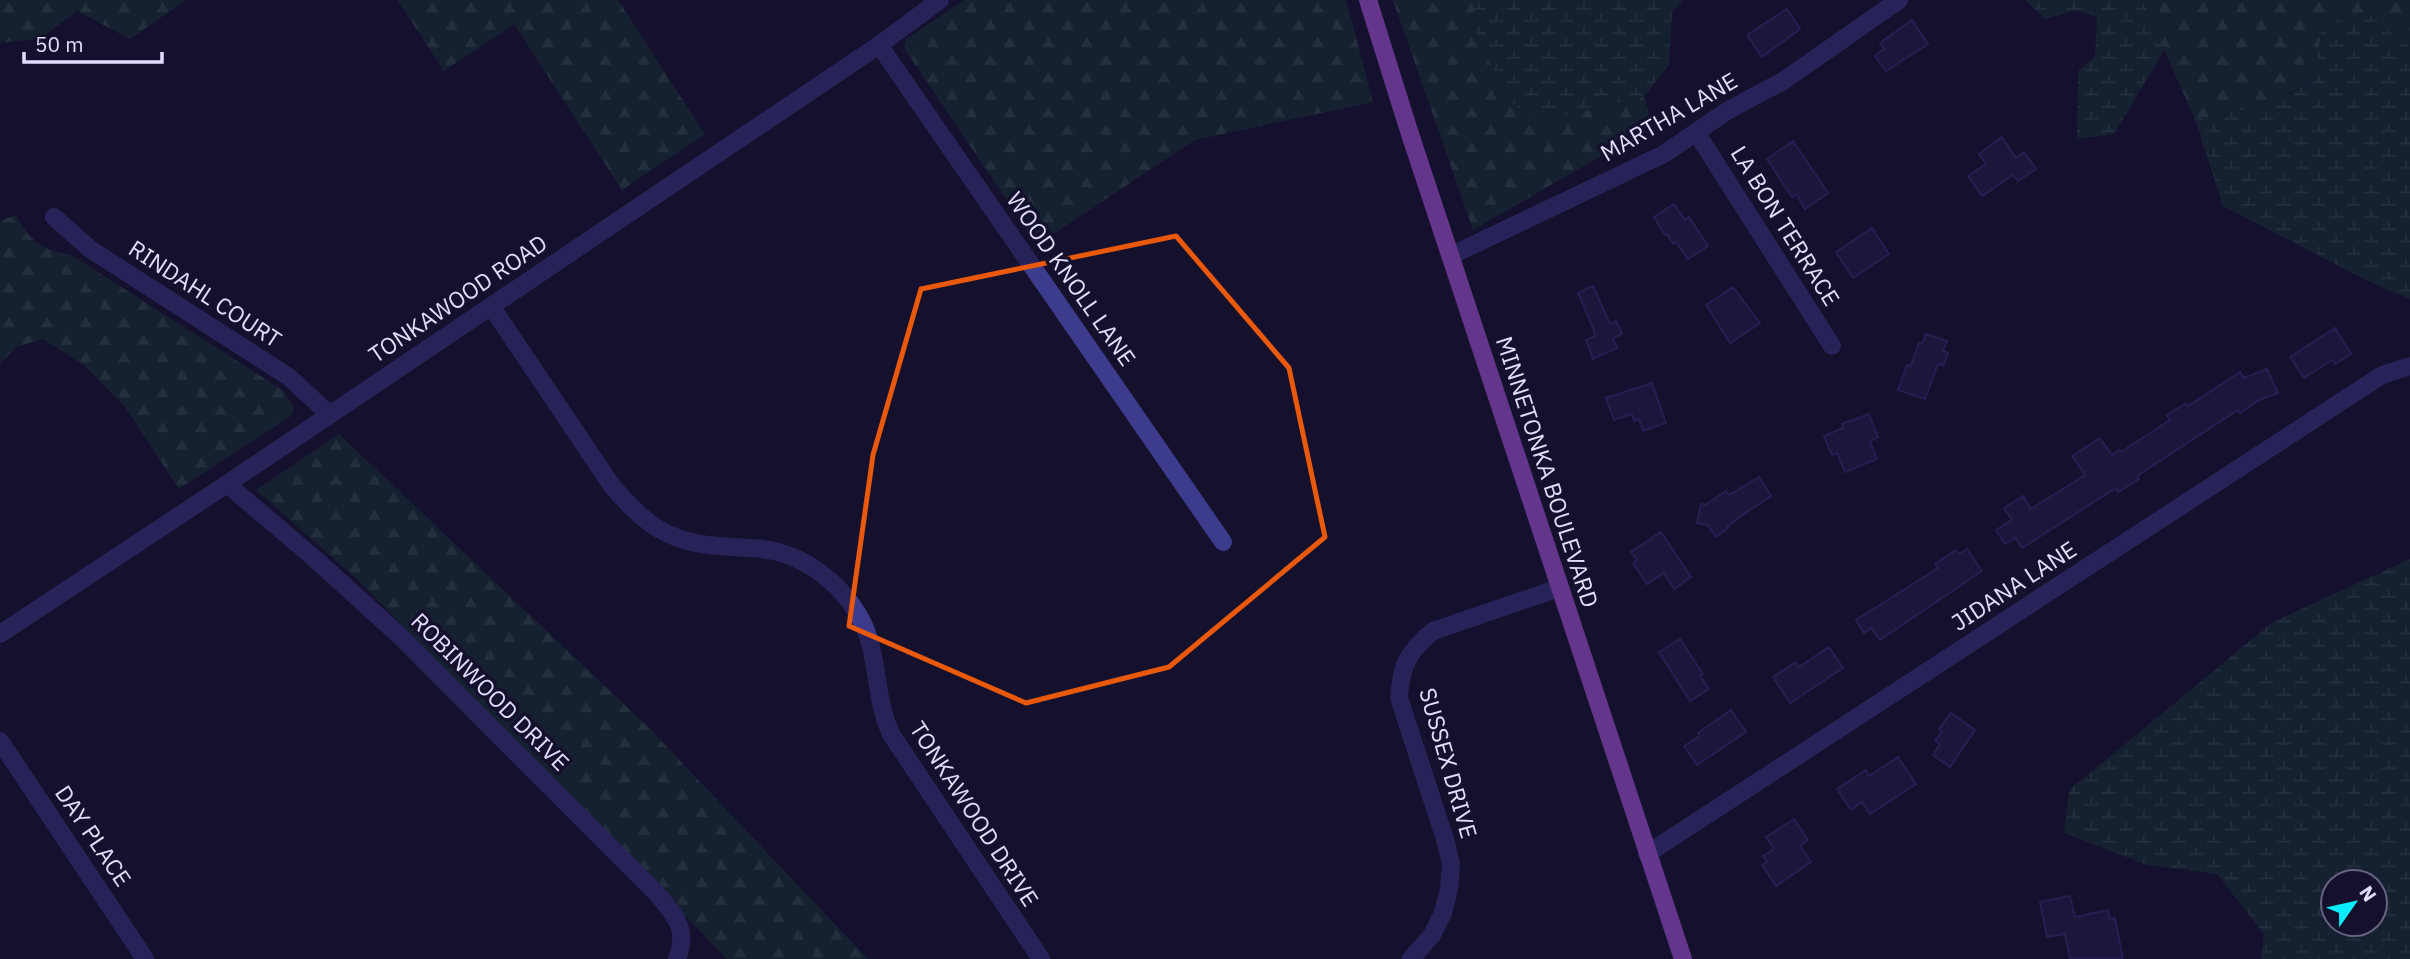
<svg xmlns="http://www.w3.org/2000/svg" width="2410" height="959" viewBox="0 0 2410 959" font-family="'IBM Plex Sans',sans-serif">
<style>
.forest{fill:url(#forest-firs)}
.wetland{fill:url(#wetland-marsh);fill-rule:evenodd}
.building{fill:#251d4e;stroke:#3b2e7b;stroke-width:2}
.lines{fill:none;stroke-linecap:round;stroke-linejoin:round}
.minor{stroke:#3c3b8c;stroke-width:18}
.major{stroke:#c164ff;stroke-width:18}
.marked{fill:none;stroke:#e8590c;stroke-width:5;stroke-linejoin:round}
.labels{text-anchor:middle;stroke-width:7;stroke-linejoin:round;paint-order:stroke}
.street-label{font-size:23px;fill:#e0ddff;stroke:#15112d}
</style>
<defs>
<pattern id="forest-firs" width="22" height="20" patternUnits="userSpaceOnUse" patternTransform="scale(1.75)"><rect width="22" height="20" fill="#143735"/><path d="M5 1l3.5 6h-7zM16 11l3.5 6h-7z" fill="#365453"/></pattern>
<pattern id="wetland-marsh" width="20" height="14" patternUnits="userSpaceOnUse" patternTransform="scale(1.75)"><rect width="20" height="14" fill="#143735"/><path d="M1 5h8M5 5V1M11 12h8M15 12V8" fill="none" stroke="#365453"/></pattern>
</defs>
<rect width="100%" height="100%" fill="#15112d"/>
<!-- forest -->
<path class="forest" d="M0 0H186L130 39 77 11 41 38 0 43Z
M397 0H618L705 134 622 190 514 24 444 71Z
M964 0H1346L1373 102 1195 140 1037 245 904 48 906 39Z
M1393 0H1473L1477 40 1545 120 1644 97 1653 126 1473 230Z
M2142 0H2410V48L2370 15 2313 80 2269 105 2195 119Z
M16 215C31 242 40 249 71 255L284 391 294 408 291 416 179 489 125 407 85 366 43 339 16 347 0 364V221Z
M339 434 648 727 868 959H727L360 582 256 490Z"/>
<!-- wetland -->
<path class="wetland" d="M1473 0H1684L1672 12 1669 65 1644 97 1545 120 1514 105 1477 40Z
M2025 0H2142L2165 49 2114 134 2077 139 2078 71 2095 57 2097 17 2076 10 2045 19Z
M2370 15 2410 48V299L2374 284 2223 206 2195 119 2269 105 2313 81 2322 26Z
M2410 559V959H2261L2264 934 2217 874 2147 865 2064 833 2069 790 2273 622ZM2333 882H2375V924H2333Z"/>
<!-- building -->
<path class="building" d="M1787 9 1800 29 1762 57 1747 35Z
M1912 20 1928 44 1886 71 1875 56 1884 49 1880 43Z
M2002 137 2016 158 2024 152 2036 169 2018 181 2013 175 1982 196 1968 176 1986 164 1979 154Z
M1793 141 1828 193 1805 209 1796 194 1792 197 1767 159Z
M1674 204 1685 220 1689 217 1708 246 1688 259 1676 242 1673 244 1667 234 1665 235 1654 217Z
M1872 228 1889 254 1853 278 1836 252Z
M1593 286 1610 324 1616 321 1622 334 1613 338 1617 348 1593 359 1586 340 1595 336 1594 330 1578 293Z
M1733 287 1760 323 1730 343 1706 305Z
M2335 328 2351 354 2335 364 2332 360 2304 378 2290 357Z
M1926 334 1947 341 1943 351 1948 353 1943 366 1938 364 1925 399 1898 390 1907 365 1911 366 1919 343 1922 344Z
M2267 369 2278 393 2259 400 2240 413 2238 410 2137 476 2139 479 2118 492 2116 488 2022 548 2015 538 2005 544 1996 530 2012 520 2004 508 2023 496 2031 509 2085 475 2072 456 2100 438 2112 455 2119 450 2121 452 2170 420 2167 415 2186 403 2188 406 2240 372 2244 378Z
M1652 383 1666 423 1643 431 1639 419 1634 421 1632 414 1614 420 1606 398Z
M1869 414 1878 437 1870 441 1877 459 1845 472 1837 453 1832 455 1824 436 1843 428 1842 424Z
M1759 477 1771 496 1741 516 1727 527 1728 528 1716 537 1708 525 1697 523 1701 504 1705 505 1726 491 1729 495Z
M1661 532 1691 577 1674 589 1664 573 1647 584 1633 563 1637 560 1631 552Z
M1967 549 1982 571 1880 640 1871 628 1864 633 1856 620 1938 568 1935 564 1956 550 1959 554Z
M1680 639 1703 674 1700 676 1709 689 1690 701 1659 652Z
M1829 647 1843 668 1790 703 1773 677 1796 662 1799 667Z
M1731 710 1746 732 1697 765 1684 746 1700 736 1698 733Z
M1951 713 1975 730 1950 767 1933 755 1940 744 1935 741 1942 731 1939 729Z
M1898 757 1916 784 1870 814 1862 802 1851 810 1837 789 1866 770 1869 776Z
M1794 819 1808 840 1800 846 1811 862 1776 886 1762 865 1767 862 1763 856 1774 849 1766 837Z
M2070 896 2075 917 2108 910 2110 919 2115 918 2123 959H2070L2065 934 2047 937 2040 902Z"/>
<g class="lines">
<!-- minor -->
<path class="minor" d="M879 45 1223 542
M1696 132 1832 346
M54 217 90 249 289 377 329 414
M1450 256 1664 154 1727 111 1783 81 1899 0
M491 306 612 486C631 508 650 528 678 538 705 548 734 546 762 549 803 554 839 581 859 616 880 652 873 695 891 734L1041 959
M227 484 314 558 400 636 659 896C677 918 688 930 677 959
M0 634 227 484 879 45 940 0
M0 741 145 959
M1647 854 2382 375 2410 366
M1411 959 1432 935 1443 913 1449 889 1451 864 1445 839 1399 698C1401 666 1408 651 1433 631L1559 588"/>
<!-- major -->
<path class="major" d="M1368 0 1409 131 1683 959"/>
</g>
<!-- marked area -->
<path d="M0 0H2410V959H0ZM1176 236 1289 368 1325 537 1169 667 1026 703 849 626 873 455 921 289Z" fill="#15112d" fill-opacity=".55" fill-rule="evenodd"/>
<path class="marked" d="M1176 236 1289 368 1325 537 1169 667 1026 703 849 626 873 455 921 289Z"/>
<g class="labels">
<!-- street labels -->
<g class="street-label">
<text transform="translate(1669 117) rotate(-30)" y="8">MARTHA LANE</text>
<text transform="translate(1785 226) rotate(58)" y="8">LA BON TERRACE</text>
<text transform="translate(1071 279) rotate(55)" y="8">WOOD KNOLL LANE</text>
<text transform="translate(205 294) rotate(33)" y="8">RINDAHL COURT</text>
<text transform="translate(458 299) rotate(-34)" y="8">TONKAWOOD ROAD</text>
<text transform="translate(1547 472) rotate(72)" y="8">MINNETONKA BOULEVARD</text>
<text transform="translate(2014 586) rotate(-33)" y="8">JIDANA LANE</text>
<text transform="translate(490 692) rotate(45)" y="8">ROBINWOOD DRIVE</text>
<text transform="translate(1448 763) rotate(74)" y="8">SUSSEX DRIVE</text>
<text transform="translate(974 814) rotate(57)" y="8">TONKAWOOD DRIVE</text>
<text transform="translate(93 836) rotate(56)" y="8">DAY PLACE</text>
</g>
</g>
<!-- north arrow -->
<g transform="translate(2354 903) rotate(56)"><circle r="33" fill="#15112d" stroke="#666381" stroke-width="2"/>
<path d="M0-5L12 26L0 18L-12 26Z" fill="#09edff"/>
<text y="-10" font-size="19" font-weight="bold" text-anchor="middle" fill="#e0ddff">N</text>
</g>
<!-- scale -->
<path d="M24 52v10h138v-10" fill="none" stroke="#e0ddff" stroke-width="3.5"/>
<text x="35" y="52" font-size="21" fill="#e0ddff" stroke="#15112d" stroke-width="5" paint-order="stroke">50 m</text>
</svg>
